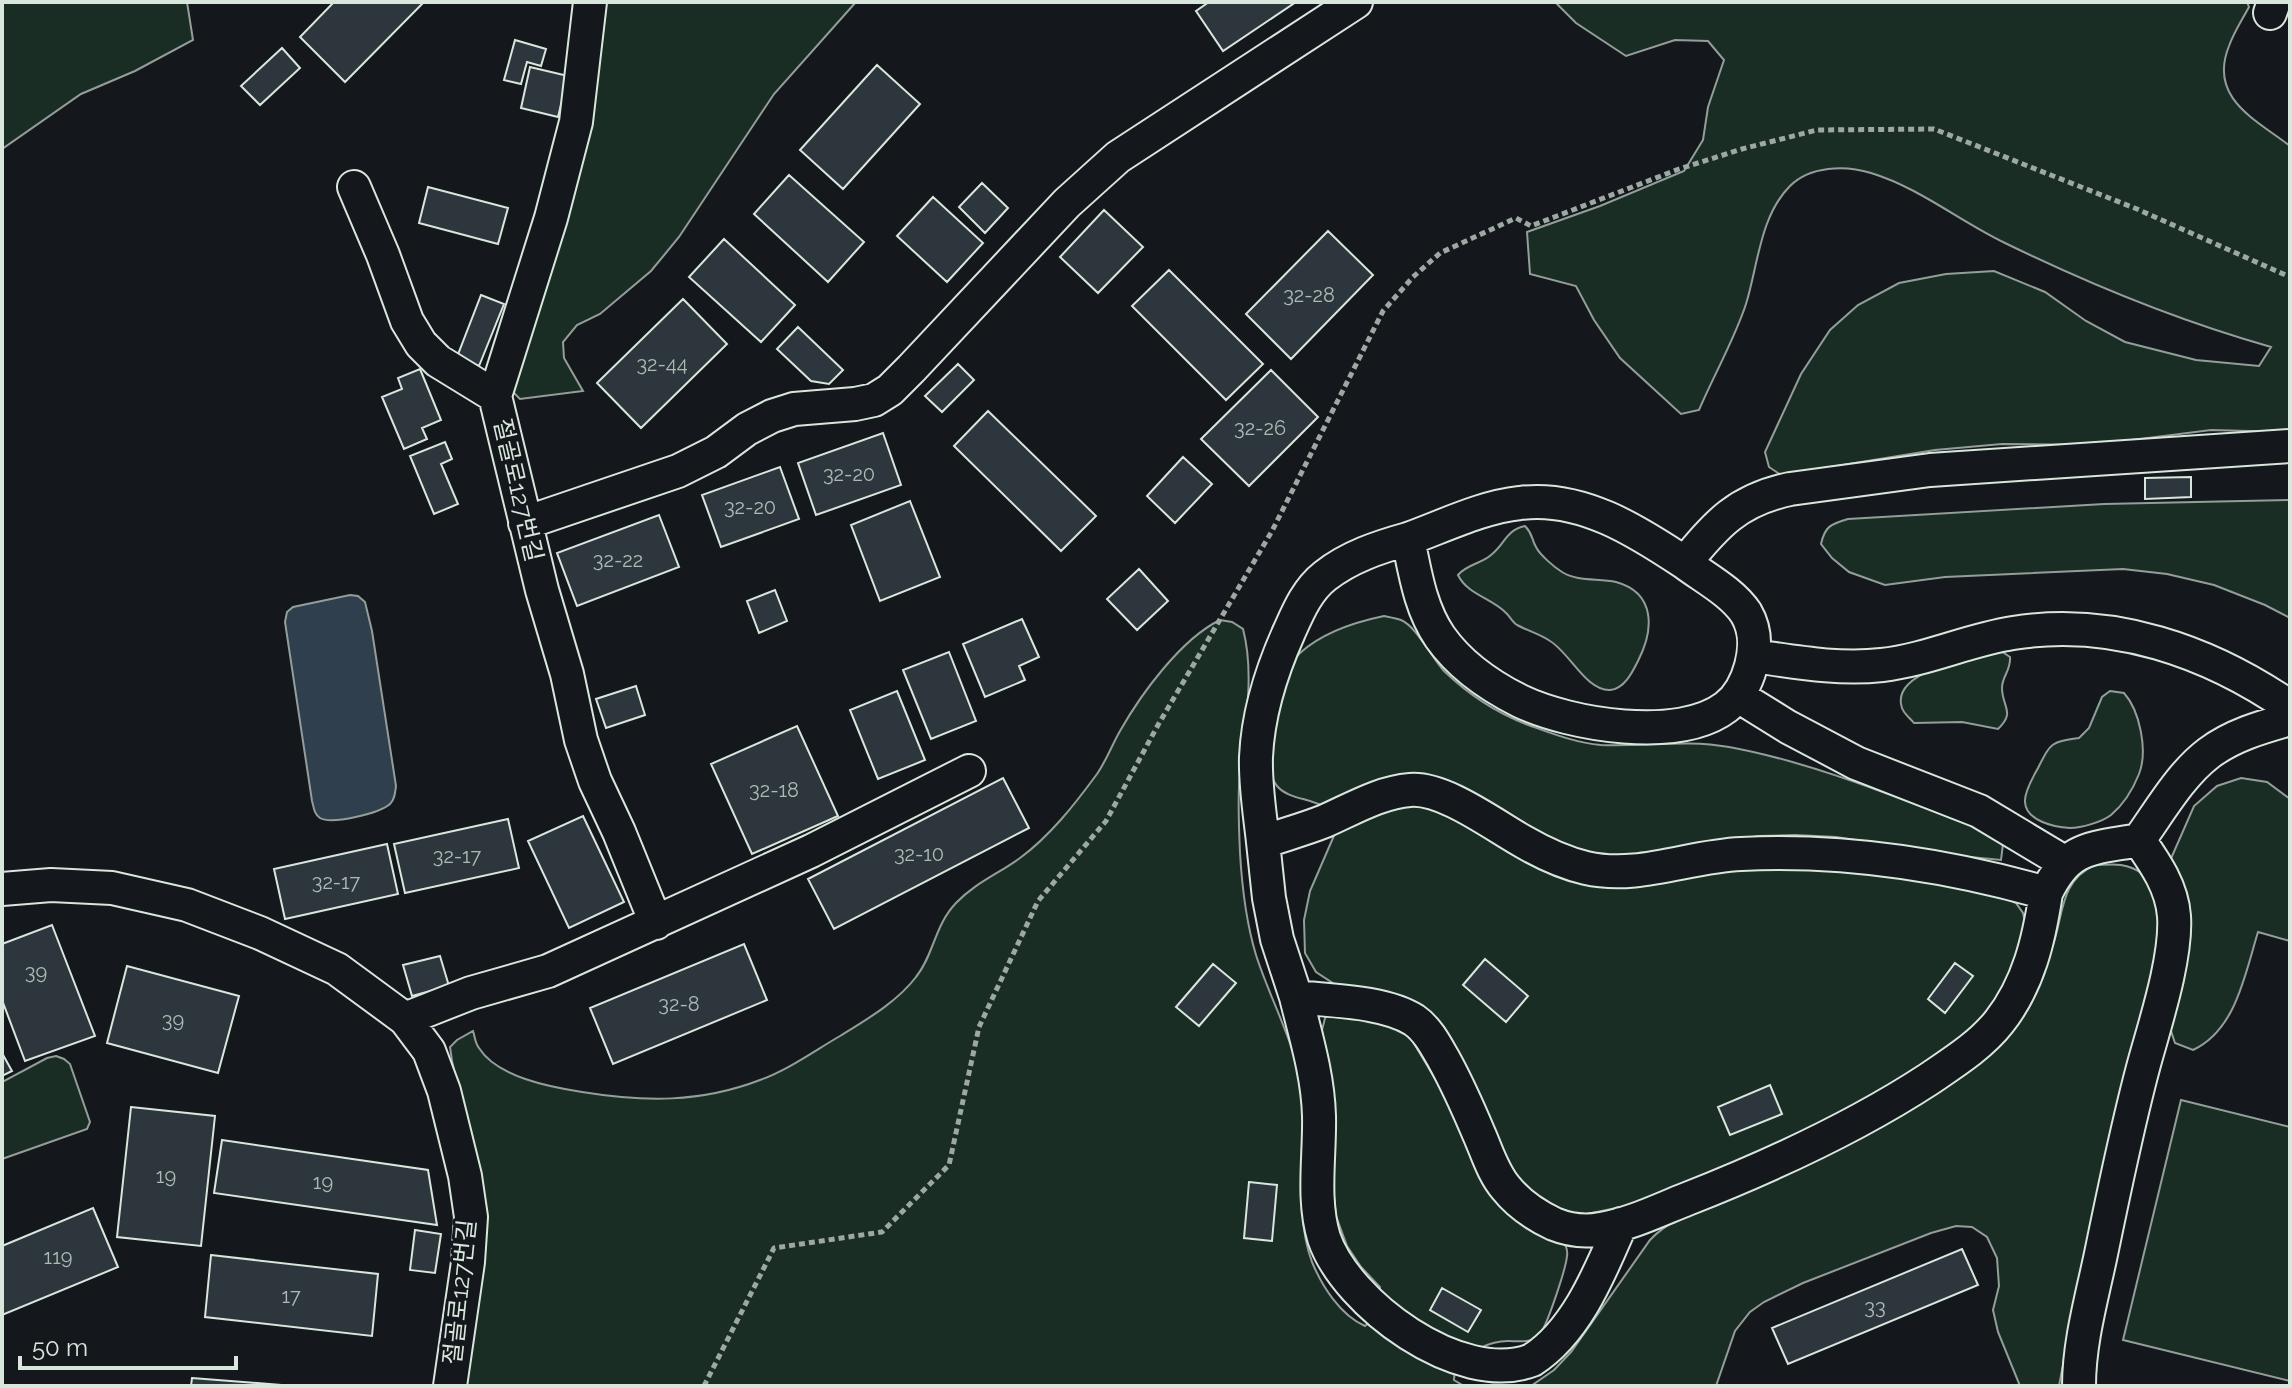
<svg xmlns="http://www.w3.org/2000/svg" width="2292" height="1388" viewBox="0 0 2292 1388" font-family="Raleway,'Noto Sans KR',sans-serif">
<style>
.green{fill:#1a2d24;stroke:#939e99;stroke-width:2}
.water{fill:#2f3f4d;stroke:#939e99;stroke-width:2}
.building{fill:#2c363c;stroke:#d8e6dc;stroke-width:2}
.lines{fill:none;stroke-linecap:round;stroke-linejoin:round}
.minor-casing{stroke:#d8e6dc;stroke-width:36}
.path{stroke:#9da8a2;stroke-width:5;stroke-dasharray:6 4;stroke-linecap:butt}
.minor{stroke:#14181c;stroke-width:32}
.labels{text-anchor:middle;stroke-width:6;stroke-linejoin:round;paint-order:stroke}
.number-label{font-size:20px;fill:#adbab4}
.street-label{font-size:24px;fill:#d8e6dc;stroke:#14181c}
</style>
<rect width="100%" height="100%" fill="#14181c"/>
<!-- green -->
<path class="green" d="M2 2H187L193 40 135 71 81 94 2 149Z
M595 2H856L774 94 679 237 651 271 600 314 577 325 563 342 564 358 583 391 520 399 508 387Z
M1555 2H2247L2249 7C2242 20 2234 32 2229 46 2208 98 2255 119 2290 146V432L2211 430 2093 445 2002 444 1935 450 1781 475 1769 467 1765 452 1801 374 1830 330 1858 305 1899 283 1946 274 1994 271 2045 292 2086 321 2125 342 2196 360 2259 366 2271 347C2179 321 2091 285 2005 243 1959 221 1920 188 1871 173 1845 165 1810 166 1790 186 1760 216 1758 265 1746 304 1735 338 1713 377 1699 410L1681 414 1620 358 1594 320 1576 286 1530 274 1527 232 1600 206 1684 171 1703 140 1708 107 1724 60 1708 41 1675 40 1626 56 1576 23Z
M2290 500V618L2265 605 2214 585 2167 574 2123 569 1945 577 1885 585 1849 572 1832 558 1821 544C1825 526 1831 524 1848 519L2104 504Z
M1525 526C1533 534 1531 538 1536 547 1540 555 1554 567 1562 572 1578 582 1598 578 1616 582 1656 593 1654 630 1638 661 1632 673 1624 689 1610 690 1586 691 1570 653 1550 641 1540 634 1528 631 1517 625 1512 622 1510 616 1505 612 1491 598 1467 594 1458 575 1467 564 1481 564 1491 555 1505 544 1506 530 1525 526Z
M1384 616C1389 617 1396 618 1401 620 1417 627 1431 657 1444 671 1469 695 1498 714 1531 726 1553 734 1577 743 1601 745 1643 747 1686 739 1729 747 1816 763 1900 799 1983 830L2003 844 2001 860 1960 856 1836 837 1795 835 1759 836 1632 856 1521 853 1726 870 1782 867 1906 875 1997 894 2016 903 2023 913 2027 931 2003 994 1978 1026 1844 1119 1631 1205 1582 1215 1559 1213 1515 1181 1444 1027 1424 1009 1339 987 1316 972 1305 953 1304 920 1310 891 1336 831C1335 793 1294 806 1277 786 1256 760 1278 673 1300 653 1322 633 1355 622 1384 616Z
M1220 620 1232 622 1243 629C1256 678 1243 736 1239 786 1238 808 1239 831 1240 853 1242 887 1246 922 1256 955 1271 1002 1298 1048 1304 1099 1310 1153 1292 1208 1312 1262 1322 1286 1340 1315 1365 1326 1377 1318 1378 1301 1380 1287L1361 1267 1347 1246 1336 1216 1332 1178 1328 1066 1322 1030 1325 1018 1333 1012H1348L1406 1030 1449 1102 1565 1244C1567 1249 1568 1251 1567 1256 1566 1268 1546 1330 1538 1337 1529 1343 1518 1341 1508 1341 1487 1341 1469 1353 1455 1368L1454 1380 1464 1386H465L482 1194 452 1061 450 1047 457 1040 473 1031C475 1037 475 1043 479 1048 497 1077 550 1087 582 1092 644 1102 700 1103 760 1080 788 1070 814 1051 840 1036 866 1020 897 1002 916 977 934 955 934 926 956 903 975 883 998 874 1020 858 1050 836 1075 804 1097 774 1106 761 1112 745 1120 731 1141 694 1181 639 1220 620Z
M2001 651 2010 657C2011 671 2002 676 2002 688 2002 707 2016 712 1998 729L1962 722 1914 723C1910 718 1904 714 1902 708 1889 670 1978 656 2001 651Z
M2110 691 2124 693C2140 711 2148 751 2139 774 2133 789 2123 805 2111 815 2102 822 2081 828 2070 828 2054 827 2026 821 2025 802 2024 792 2033 777 2038 768 2051 742 2051 742 2079 738L2089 728 2102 697Z
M2241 778 2267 782 2290 799V941L2258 932C2245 974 2236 1030 2193 1050L2175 1043 2168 1022 2169 863 2194 806 2217 786Z
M2095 865C2103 865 2113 864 2121 865 2162 872 2159 909 2162 941L2081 1270 2059 1386H2020L1998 1332 1993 1310 1999 1286 1997 1258 1987 1237 1972 1227 1956 1226 1931 1233 1803 1283 1764 1302 1750 1312 1735 1331 1716 1386H1531L1554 1370 1571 1352 1650 1240C1666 1223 1685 1215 1707 1206L2028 997C2035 982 2044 967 2051 951 2064 918 2058 881 2095 865Z
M56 1056 64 1059 70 1064 90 1122 87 1129 2 1159V1082L47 1058Z
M2181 1100 2290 1127V1381L2123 1340Z"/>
<!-- water -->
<path class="water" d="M350 595 358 596 365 602 372 631 396 786C395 793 395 799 390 804 380 813 332 825 320 818 314 814 314 808 312 801L285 622 287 612 293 607Z"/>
<!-- building -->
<path class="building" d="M334 2H424L345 82 300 37Z
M1209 2H1296L1223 51 1196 11Z
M515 40 546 49 541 66 527 62 521 84 504 80Z
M282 48 300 68 260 105 241 86Z
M877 65 920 104 843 189 800 150Z
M530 67 568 76 558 117 521 108Z
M789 175 864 242 828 282 754 214Z
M982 183 1008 208 985 233 959 207Z
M428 187 508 208 498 244 419 223Z
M933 197 983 243 947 282 897 236Z
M1104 210 1143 247 1098 293 1060 257Z
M1328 231 1373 275 1291 359 1246 314Z
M724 239 795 305 761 342 689 277Z
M1169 270 1263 364 1226 400 1132 306Z
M481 295 504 304 479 366 457 357Z
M683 299 727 344 641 428 597 383Z
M798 327 843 370 829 384 811 381 777 349Z
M958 364 974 380 942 412 925 396Z
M420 369 441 420 422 428 427 439 404 449 382 397 402 389 398 378Z
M1271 370 1318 417 1249 486 1201 439Z
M988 411 1096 516 1061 551 954 446Z
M883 433 901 485 816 515 798 463Z
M445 442 452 459 441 464 458 504 434 514 410 456Z
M1183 457 1212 484 1175 523 1147 496Z
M780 467 799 519 721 547 702 495Z
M2191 477V497L2145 499V478Z
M910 501 940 577 880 601 851 525Z
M659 515 679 567 577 606 557 553Z
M1139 569 1168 601 1137 630 1107 599Z
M775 590 787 621 759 633 747 601Z
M1022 619 1039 657 1019 666 1025 680 985 697 963 644Z
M949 652 976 721 931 739 903 670Z
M636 686 645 715 606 728 596 699Z
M897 691 925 760 878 779 850 710Z
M797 726 838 816 752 854 711 764Z
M1003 778 1029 828 834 929 808 879Z
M583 816 624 902 569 928 528 841Z
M508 819 519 868 405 893 394 844Z
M387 844 398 894 285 919 274 869Z
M52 925 95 1036 25 1061 2 1000V944Z
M744 944 767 1000 613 1064 590 1008Z
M440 956 449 986 412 996 403 965Z
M1485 959 1528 996 1506 1022 1463 985Z
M1955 963 1973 976 1945 1013 1928 999Z
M1213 964 1236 983 1199 1026 1176 1007Z
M127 966 239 996 218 1073 107 1043Z
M2 1053 12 1071 2 1076Z
M1770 1085 1782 1114 1730 1135 1718 1107Z
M131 1107 215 1116 201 1246 117 1237Z
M222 1140 428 1170 437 1225 214 1193Z
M1249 1182 1277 1185 1272 1241 1244 1238Z
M93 1208 118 1267 2 1315V1246Z
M415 1230 441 1234 435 1273 410 1270Z
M1962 1249 1978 1285 1788 1364 1772 1328Z
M211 1255 378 1274 372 1336 205 1317Z
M1442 1288 1481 1310 1468 1332 1430 1310Z
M192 1378 294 1386H191Z"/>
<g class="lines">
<defs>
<path id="minor" d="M590 2 576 122 551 218 495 396 542 590 567 674 581 740 595 781 619 832 656 923
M2270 13 2274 2
M354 187 383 255 407 321 421 344 438 361 495 396
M2290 446 1930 470 1790 489C1738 500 1716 524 1685 563 1705 578 1732 592 1746 613 1756 630 1756 647 1751 666 1747 681 1739 697 1726 707 1679 743 1570 725 1520 701 1490 686 1459 664 1440 637 1420 608 1415 572 1408 539 1379 547 1349 557 1325 576 1307 590 1298 612 1289 632 1271 672 1258 713 1256 757 1255 785 1260 814 1263 842 1283 835 1305 829 1325 821 1352 809 1381 792 1410 790 1444 787 1495 826 1524 842 1543 853 1565 863 1586 868 1638 880 1689 856 1741 854 1844 849 1947 865 2046 893 2069 845 2091 849 2139 840 2160 811 2180 775 2209 753 2233 735 2262 727 2290 719
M525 523 678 471 716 452 747 429 772 416 794 409 855 404 874 400 890 390 911 369 1067 203 1118 157 1356 2
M1408 539C1444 526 1482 507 1520 503 1581 495 1637 531 1685 563
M1754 656C1796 662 1839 670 1882 665 1927 660 1968 640 2013 633 2112 617 2209 651 2290 707
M1738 696 1788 727 1856 763 1979 811 2064 862
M1263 842 1269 898 1277 939 1296 997C1331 1001 1384 1001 1414 1020 1427 1029 1435 1044 1443 1058 1457 1083 1468 1108 1479 1134 1487 1152 1493 1173 1506 1188 1518 1203 1537 1216 1554 1224 1569 1230 1586 1232 1601 1229 1631 1224 1659 1210 1687 1199 1771 1166 1854 1128 1929 1079 1954 1062 1981 1045 1999 1022 2029 984 2039 939 2046 893
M2 889 51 885 112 888 187 905 260 933 337 969 405 1019 429 1051 444 1091 465 1176 471 1217 468 1262 450 1386
M1296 997C1306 1037 1318 1076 1319 1116 1320 1156 1312 1199 1324 1238 1346 1303 1460 1388 1532 1360 1577 1331 1600 1272 1621 1224
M405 1019 471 993 548 971 811 851 969 771
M2079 1386C2079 1342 2092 1297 2101 1254 2114 1191 2127 1127 2144 1064 2155 1024 2177 957 2174 916 2172 887 2155 863 2139 840"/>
</defs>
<!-- minor casing -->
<use href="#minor" class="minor-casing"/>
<!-- path -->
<path class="path" d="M704 1386 774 1248 882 1232 949 1165 979 1027 1038 901 1106 821 1158 725 1272 531 1383 311 1413 277 1440 253 1516 218 1531 226 1679 169 1742 149 1817 130 1934 129 2137 209 2290 277"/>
<!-- minor -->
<use href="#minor" class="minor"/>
</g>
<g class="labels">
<!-- number labels -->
<g class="number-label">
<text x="1309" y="302">32-28</text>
<text x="662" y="371">32-44</text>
<text x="1260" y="435">32-26</text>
<text x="849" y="481">32-20</text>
<text x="750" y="514">32-20</text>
<text x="618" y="567">32-22</text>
<text x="774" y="797">32-18</text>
<text x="919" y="861">32-10</text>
<text x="457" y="863">32-17</text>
<text x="336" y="889">32-17</text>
<text x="36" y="979">39</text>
<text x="679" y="1011">32-8</text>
<text x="173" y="1027">39</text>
<text x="166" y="1183">19</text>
<text x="323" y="1189">19</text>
<text x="58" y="1264">119</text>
<text x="291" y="1303">17</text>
<text x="1875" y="1314">33</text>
</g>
<!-- street labels -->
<g class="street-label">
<text transform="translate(518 490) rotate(77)" y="8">절골로127번길</text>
<text transform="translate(460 1292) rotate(-84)" y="8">절골로127번길</text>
</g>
</g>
<!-- border -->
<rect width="2292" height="1388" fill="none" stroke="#d8e6dc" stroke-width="8"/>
<!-- scale -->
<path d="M20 1356v12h216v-12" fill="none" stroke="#d8e6dc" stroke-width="4"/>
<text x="32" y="1356" font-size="24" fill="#d8e6dc" stroke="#14181c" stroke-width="6" paint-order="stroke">50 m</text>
</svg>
